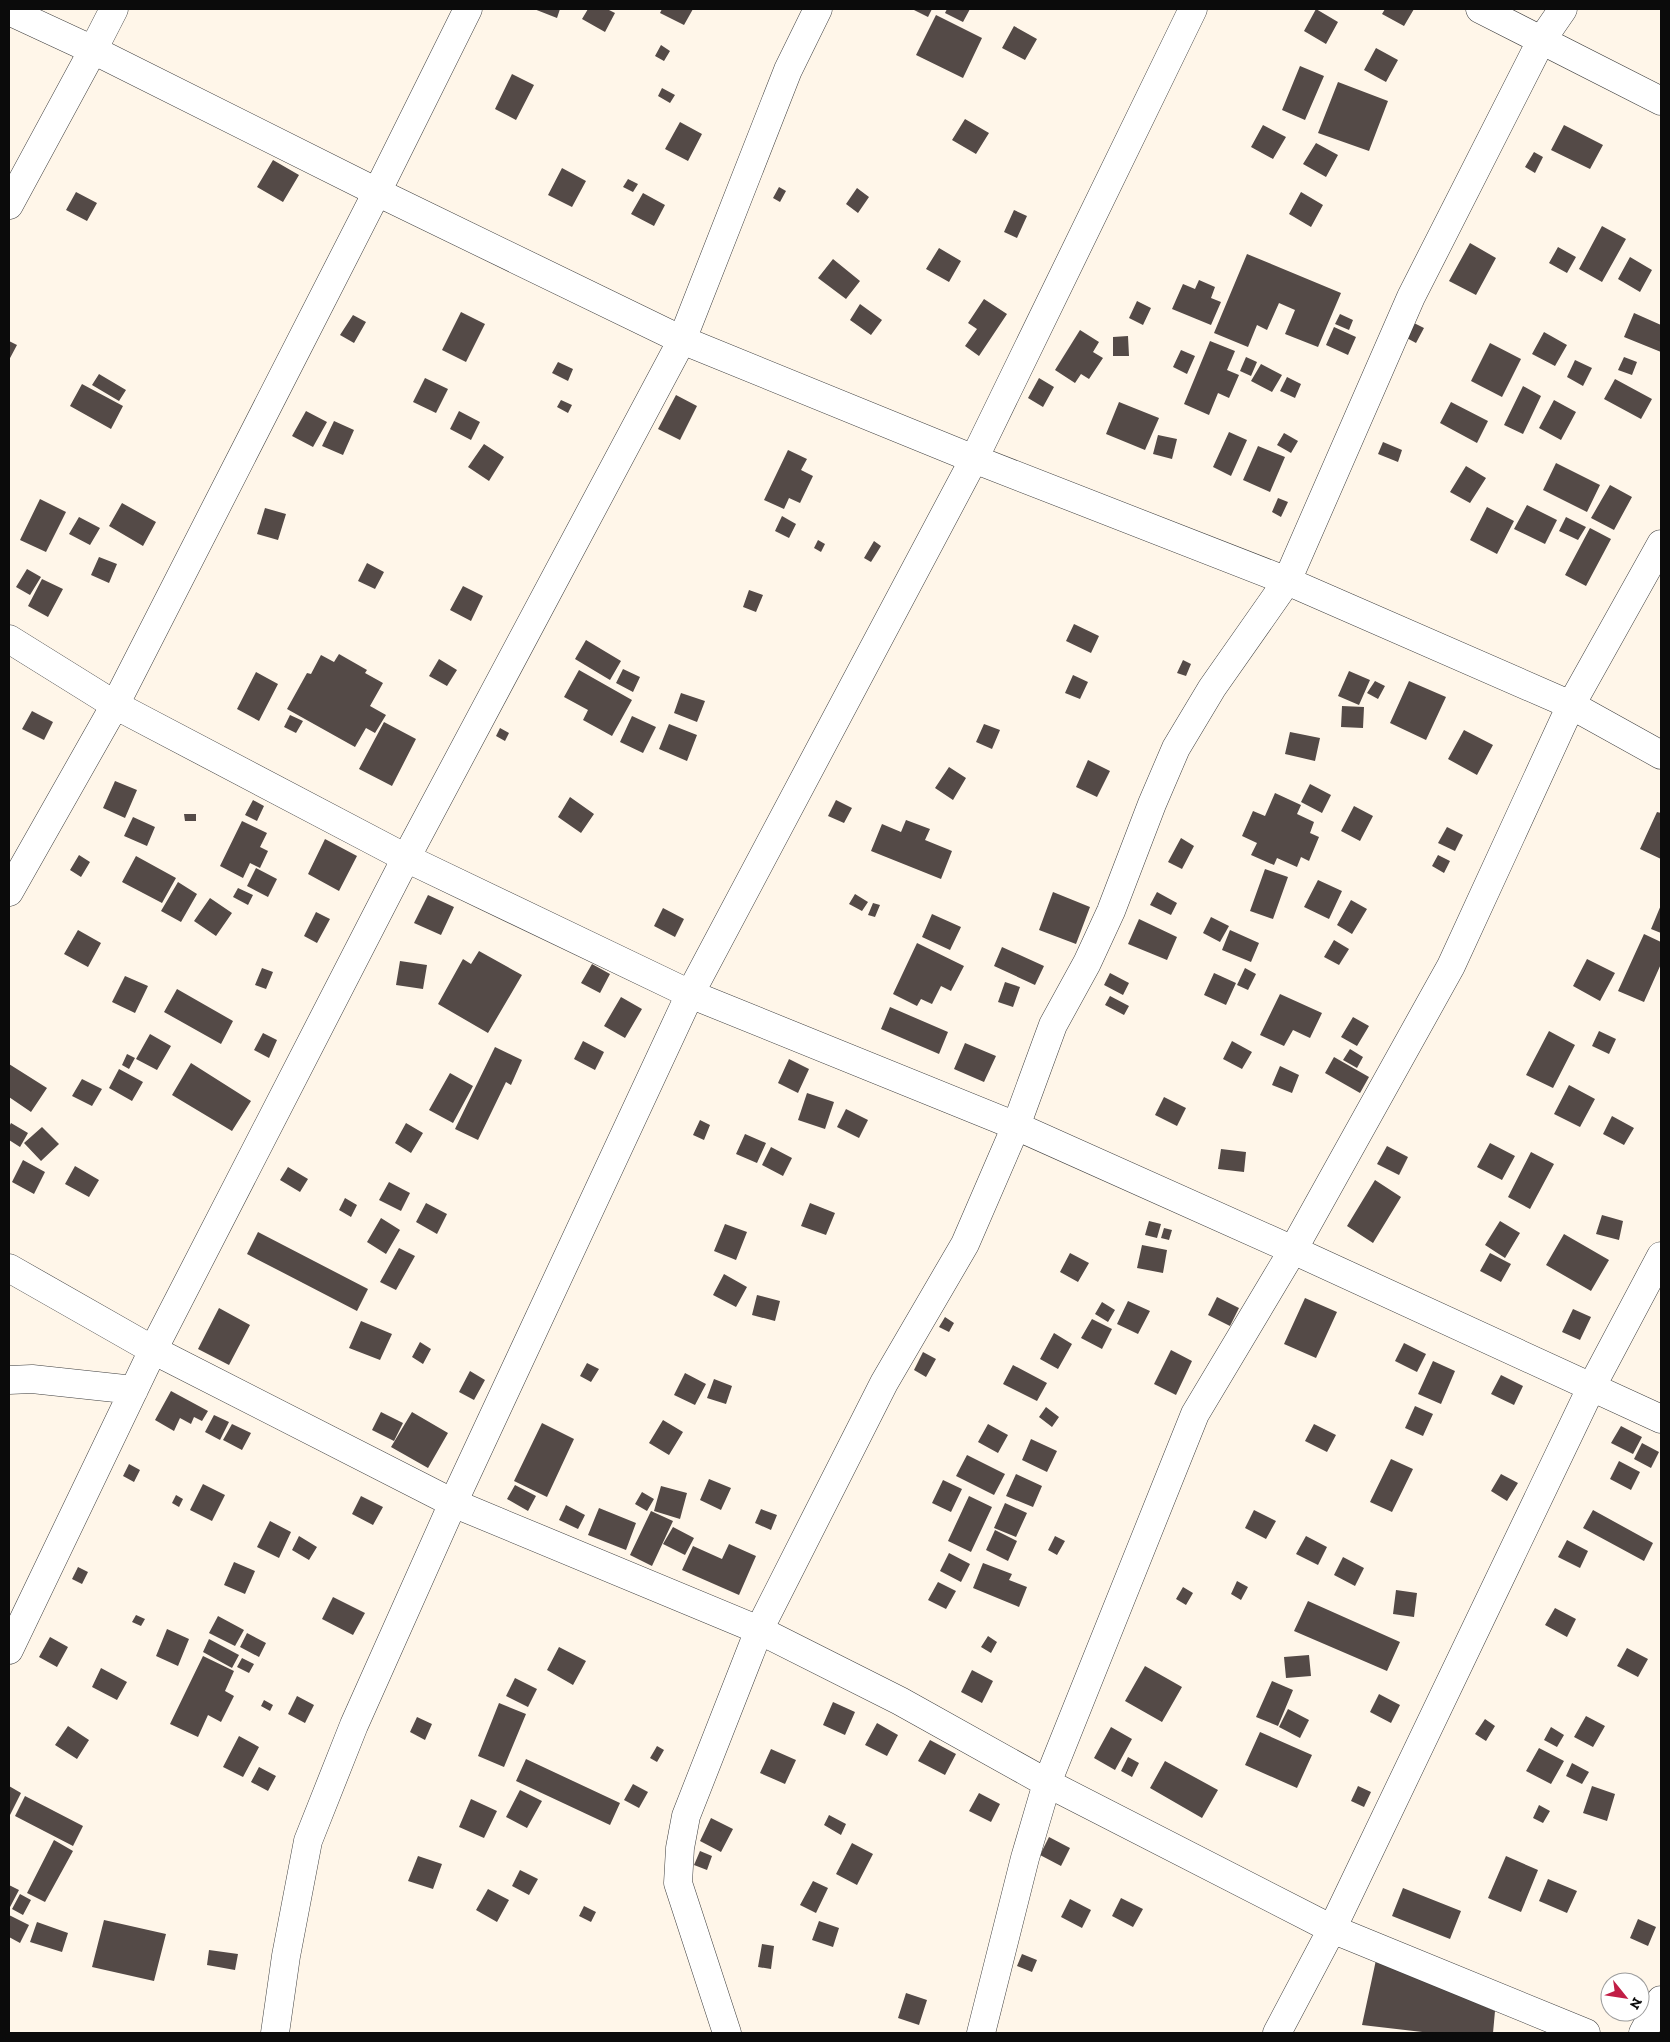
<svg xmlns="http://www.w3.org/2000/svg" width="1670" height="2042" viewBox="0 0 1670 2042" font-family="'Zilla Slab',serif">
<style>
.building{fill:#544a47}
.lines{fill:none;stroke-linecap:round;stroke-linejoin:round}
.minor-casing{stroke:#3e3e3e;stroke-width:29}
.minor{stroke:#fff;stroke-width:28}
</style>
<rect width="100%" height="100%" fill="#fff6e9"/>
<!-- building -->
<path class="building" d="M534 9H560L557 18Z
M588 9H607L615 13 605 32 582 19Z
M662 9H693L684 25 660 13Z
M912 9H932L928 17Z
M947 9H970L963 22 945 13Z
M1316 9 1338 22 1326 44 1304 31Z
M1385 9H1414L1404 26 1382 14Z
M936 15 982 38 963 78 916 55Z
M1014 26 1037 39 1025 60 1002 48Z
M661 45 670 51 664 61 655 56Z
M1376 48 1398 60 1386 82 1364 70Z
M1300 66 1324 76 1305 120 1282 110Z
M512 74 534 85 516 120 495 109Z
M1338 82 1388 101 1369 151 1318 133Z
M662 88 675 95 670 103 658 96Z
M965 119 989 133 976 154 952 140Z
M680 122 702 134 688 161 665 149Z
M1263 125 1286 137 1273 159 1251 147Z
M1564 125 1603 145 1590 169 1551 150Z
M1316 143 1338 155 1326 177 1303 164Z
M1534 152 1543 157 1535 173 1525 167Z
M273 160 299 175 283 202 257 187Z
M562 168 586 181 572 207 548 195Z
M628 179 638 184 633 192 623 187Z
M779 187 786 191 780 202 773 198Z
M857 188 869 197 858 213 846 204Z
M76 192 97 203 87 221 66 210Z
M1301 192 1323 205 1311 227 1289 214Z
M643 193 665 205 654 226 631 214Z
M1014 210 1027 216 1017 238 1004 232Z
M1602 226 1626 239 1602 282 1579 269Z
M1470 243 1496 258 1476 295 1449 281Z
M1558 247 1576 257 1567 273 1549 263Z
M939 248 961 261 949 282 926 269Z
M1247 254 1341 293 1318 347 1285 334 1295 310 1279 303 1267 330 1257 325 1248 347 1214 333Z
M1630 257 1652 270 1640 292 1618 279Z
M833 259 860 281 846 299 818 278Z
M1199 280 1215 287 1211 298 1221 302 1211 325 1172 309 1183 284 1195 289Z
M984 299 1007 314 979 356 965 346 977 329 968 323Z
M1137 301 1151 308 1143 325 1129 318Z
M860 304 882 320 871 335 850 320Z
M461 312 485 324 466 362 442 350Z
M1634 313 1661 325V352L1624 337Z
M1340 314 1353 320 1349 330 1335 324Z
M353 315 366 322 354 343 340 335Z
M1412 322 1424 328 1416 343 1403 336Z
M1334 327 1356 337 1348 355 1326 345Z
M1080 330 1099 342 1093 352 1103 358 1089 379 1081 374 1075 383 1055 370Z
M1544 332 1567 345 1555 366 1532 354Z
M1128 336 1129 356H1113V337Z
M9 341 17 345 9 360Z
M1210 341 1235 351 1227 370 1239 375 1229 398 1218 393 1209 415 1184 404Z
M1490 343 1521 359 1502 397 1471 381Z
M1181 350 1195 356 1187 374 1173 367Z
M1246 357 1257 362 1251 376 1240 371Z
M1624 357 1637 362 1632 375 1618 370Z
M1575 360 1592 368 1583 386 1567 377Z
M558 362 573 369 568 381 552 373Z
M1261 364 1282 375 1272 392 1251 381Z
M99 374 126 390 119 401 92 385Z
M1287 377 1301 384 1295 398 1280 391Z
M425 378 448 389 436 413 413 402Z
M1039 378 1054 387 1043 407 1028 398Z
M1615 379 1652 399 1641 419 1604 399Z
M82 384 123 406 111 429 70 406Z
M1523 386 1541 396 1523 434 1504 425Z
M676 395 697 406 680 440 658 429Z
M561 400 572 405 568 413 557 407Z
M1554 400 1576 412 1561 440 1539 428Z
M1119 402 1159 418 1145 450 1106 434Z
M1451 402 1488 421 1477 443 1440 423Z
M306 411 327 422 313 447 292 436Z
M459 411 480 422 471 440 450 429Z
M334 421 354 430 343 455 322 446Z
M1229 432 1247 440 1231 476 1213 467Z
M1284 433 1298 441 1291 453 1277 445Z
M1158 435 1177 439 1172 459 1153 454Z
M1383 442 1402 450 1398 462 1378 454Z
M484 444 504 457 489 481 468 467Z
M1258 446 1285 457 1270 492 1243 480Z
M788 450 807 459 801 470 813 476 800 503 789 498 784 509 764 500Z
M1556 463 1600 485 1587 512 1543 490Z
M1466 466 1486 478 1470 503 1450 492Z
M1610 485 1632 497 1614 530 1591 518Z
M1278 498 1288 502 1281 517 1272 512Z
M40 499 66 512 46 552 20 540Z
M122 503 156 522 143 546 109 526Z
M1527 505 1557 520 1545 544 1514 529Z
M1487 507 1514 521 1497 554 1470 540Z
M265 508 286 514 278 540 257 534Z
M782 516 796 524 789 538 775 531Z
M79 517 100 528 90 545 69 534Z
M1566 517 1586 527 1578 540 1559 531Z
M1590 528 1611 539 1586 586 1565 575Z
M818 540 825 544 821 552 814 548Z
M874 541 881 546 871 562 864 558Z
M99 557 117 564 109 583 91 575Z
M367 563 384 572 375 589 358 581Z
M27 569 41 577 30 595 16 587Z
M42 579 63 589 48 617 28 606Z
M463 586 483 596 471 621 450 610Z
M749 590 763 595 756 612 743 607Z
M1074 624 1099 636 1091 653 1066 641Z
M586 640 621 661 610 680 575 659Z
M339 654 367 670 365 673 383 683 370 706 386 715 375 733 366 728 355 747 287 709 307 673 311 674 321 655 334 662Z
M439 659 457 670 447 686 429 676Z
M1183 660 1191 664 1186 676 1177 673Z
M623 669 640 677 633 692 616 683Z
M579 670 632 700 612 736 583 720 588 710 564 697Z
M1349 671 1370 680 1359 705 1338 696Z
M256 672 278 684 259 721 237 709Z
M1073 675 1088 682 1080 699 1065 693Z
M1375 681 1385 686 1378 699 1367 693Z
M1409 681 1446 697 1426 740 1390 723Z
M681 693 705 701 697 722 674 713Z
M1342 706 1364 707 1363 728 1341 727Z
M32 711 53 722 44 740 22 729Z
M290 715 303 721 296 733 284 727Z
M632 716 656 727 643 753 620 742Z
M384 722 416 739 392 786 359 769Z
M669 724 697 735 687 761 659 749Z
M984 724 1000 730 992 749 976 742Z
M500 728 509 733 505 741 496 736Z
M1464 730 1493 745 1477 775 1448 759Z
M1290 732 1320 738 1315 761 1285 754Z
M1088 760 1110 771 1097 797 1076 787Z
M949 767 966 778 953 800 935 788Z
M115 781 137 790 125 818 103 808Z
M1310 784 1331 795 1322 813 1301 802Z
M1275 793 1301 805 1297 814 1314 822 1310 833 1319 837 1309 861 1301 857 1297 867 1277 858 1274 865 1251 855 1257 843 1242 836 1253 811 1265 816Z
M570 797 594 814 581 833 558 817Z
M253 800 264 806 257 821 245 815Z
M836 800 852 808 844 823 828 816Z
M1354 806 1373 816 1360 841 1341 831Z
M1657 812 1661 813V859L1640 849Z
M184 814H196V821H185Z
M133 817 155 827 147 846 124 836Z
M906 820 930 829 925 840 952 851 941 879 871 851 882 824 901 832Z
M242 821 267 833 260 847 268 851 260 868 250 863 243 878 220 866Z
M1447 827 1463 835 1455 851 1438 843Z
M1181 838 1194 846 1182 869 1168 862Z
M325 839 357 856 339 891 308 874Z
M79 855 90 862 81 877 70 870Z
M1438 855 1450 861 1444 873 1432 866Z
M136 856 176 878 162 903 122 882Z
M256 868 277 879 268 897 247 886Z
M1265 869 1288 877 1273 919 1250 911Z
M1318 880 1342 891 1329 919 1304 907Z
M178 882 197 894 181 922 161 911Z
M238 888 253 895 248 905 233 897Z
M1053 892 1090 907 1076 944 1039 930Z
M1157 892 1177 903 1171 915 1150 905Z
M855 894 868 902 862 911 849 904Z
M428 895 454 907 441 935 414 923Z
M210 898 232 913 216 936 194 921Z
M1351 900 1367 909 1352 934 1337 925Z
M873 903 880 905 875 917 868 915Z
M1661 905V933L1651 929Z
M663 908 684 919 675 937 654 926Z
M316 912 330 919 317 943 304 936Z
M932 914 961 927 950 950 922 937Z
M1211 917 1229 926 1220 942 1203 933Z
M1139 919 1177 937 1167 960 1128 944Z
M78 930 101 943 88 967 64 954Z
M1230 930 1259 943 1251 962 1222 950Z
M1644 934 1661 942V964L1644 1002 1618 991Z
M1334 940 1349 949 1339 965 1324 957Z
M917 943 964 966 951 991 941 986 932 1004 921 999 917 1006 893 994Z
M1002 947 1044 966 1035 985 994 966Z
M479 951 522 975 488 1033 438 1004 463 959 471 964Z
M1587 959 1615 973 1600 1001 1573 986Z
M400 961 427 965 423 989 396 985Z
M592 964 610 974 600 993 581 983Z
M262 968 273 972 266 989 255 985Z
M1245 968 1256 974 1248 990 1237 985Z
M1110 973 1129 983 1123 995 1104 985Z
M1214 973 1236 983 1226 1005 1204 995Z
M125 976 148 986 135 1013 112 1002Z
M1005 982 1020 987 1013 1007 998 1002Z
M177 989 233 1021 221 1044 164 1012Z
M1280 994 1322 1013 1310 1038 1293 1030 1284 1046 1260 1035Z
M1110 996 1129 1006 1124 1015 1105 1005Z
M621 997 642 1009 625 1038 604 1026Z
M890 1007 948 1032 939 1054 881 1029Z
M1353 1017 1369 1026 1357 1046 1341 1037Z
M1549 1031 1575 1045 1553 1088 1526 1075Z
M1599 1031 1616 1039 1609 1054 1592 1046Z
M263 1033 277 1040 269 1058 254 1050Z
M150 1034 171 1046 157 1070 136 1059Z
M583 1041 604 1052 595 1070 574 1059Z
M1232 1041 1252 1052 1242 1069 1223 1059Z
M965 1043 996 1056 984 1082 954 1069Z
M495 1047 522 1060 511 1085 506 1082 478 1140 455 1129Z
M1350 1049 1363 1057 1357 1068 1343 1060Z
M127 1054 135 1058 129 1069 122 1065Z
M1334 1057 1369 1077 1360 1093 1325 1073Z
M789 1059 809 1069 798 1093 778 1083Z
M191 1063 251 1101 232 1131 172 1095Z
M9 1064 47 1088 31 1112 9 1097Z
M1280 1066 1299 1075 1292 1093 1272 1085Z
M119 1069 143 1082 132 1101 109 1088Z
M450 1073 473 1086 453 1123 429 1110Z
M82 1079 102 1089 92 1106 72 1096Z
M1569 1085 1595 1099 1580 1127 1554 1114Z
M807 1093 834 1102 825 1129 798 1120Z
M1164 1097 1186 1108 1177 1126 1155 1115Z
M846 1109 868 1120 859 1138 837 1127Z
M1612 1116 1634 1128 1624 1145 1603 1134Z
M700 1120 710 1125 704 1140 693 1135Z
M11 1123 28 1133 20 1147 9 1140V1127Z
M406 1123 423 1133 411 1153 395 1143Z
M42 1127 59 1144 41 1161 24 1143Z
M745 1134 766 1143 757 1163 736 1154Z
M1490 1143 1515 1156 1502 1180 1477 1167Z
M1387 1146 1408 1157 1399 1175 1377 1164Z
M771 1147 792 1158 783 1176 762 1165Z
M1221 1149 1246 1152 1244 1172 1218 1169Z
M1531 1152 1554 1164 1530 1209 1508 1197Z
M23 1160 45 1172 34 1194 12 1182Z
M75 1166 99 1180 89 1197 65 1184Z
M288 1167 308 1179 300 1192 280 1180Z
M1375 1180 1401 1197 1373 1243 1347 1226Z
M389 1182 410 1193 401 1211 379 1200Z
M345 1198 357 1205 351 1217 339 1210Z
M426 1203 447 1214 437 1234 416 1222Z
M810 1203 835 1213 826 1235 801 1226Z
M1602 1215 1623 1221 1619 1240 1596 1234Z
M381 1218 400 1230 386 1254 367 1242Z
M1149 1221 1161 1224 1157 1238 1145 1235Z
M1500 1221 1520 1233 1505 1258 1485 1245Z
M725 1224 747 1232 736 1260 714 1251Z
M1164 1228 1172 1230 1169 1240 1161 1238Z
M258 1232 368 1289 357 1311 247 1254Z
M1564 1234 1609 1260 1591 1291 1546 1265Z
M1142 1245 1167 1250 1163 1273 1137 1268Z
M399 1248 415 1256 396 1290 380 1282Z
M1070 1253 1089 1263 1078 1282 1060 1272Z
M1490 1253 1511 1264 1501 1282 1480 1271Z
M724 1274 747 1287 736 1307 713 1295Z
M757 1295 780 1301 775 1321 752 1315Z
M1217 1297 1239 1308 1230 1326 1208 1315Z
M1305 1298 1337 1312 1316 1358 1284 1344Z
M1128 1301 1150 1311 1138 1334 1117 1324Z
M1102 1302 1115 1310 1108 1322 1095 1314Z
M219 1308 250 1325 229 1365 198 1349Z
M1573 1309 1591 1317 1580 1340 1562 1332Z
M945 1317 954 1323 949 1332 939 1327Z
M1092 1319 1112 1329 1102 1349 1081 1338Z
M361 1321 392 1334 380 1360 349 1348Z
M1054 1333 1072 1344 1058 1369 1040 1359Z
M420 1342 431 1349 423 1364 412 1357Z
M1404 1343 1426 1354 1417 1372 1395 1361Z
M1171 1350 1192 1361 1176 1395 1154 1384Z
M923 1352 936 1359 926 1377 914 1370Z
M1433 1361 1455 1371 1441 1404 1418 1394Z
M587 1363 599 1369 591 1382 580 1376Z
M1013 1365 1047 1383 1037 1401 1003 1384Z
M470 1371 485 1380 474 1400 459 1392Z
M685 1373 706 1384 695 1405 674 1395Z
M1501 1375 1523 1386 1514 1405 1491 1394Z
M714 1379 732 1386 726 1404 707 1398Z
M171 1391 208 1411 202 1421 194 1417 191 1424 180 1418 174 1431 155 1420Z
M1415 1406 1433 1414 1423 1436 1405 1428Z
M1046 1407 1059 1417 1052 1427 1039 1417Z
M381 1412 403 1423 394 1441 372 1430Z
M412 1412 448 1433 428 1468 391 1447Z
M214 1415 229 1422 220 1440 205 1432Z
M663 1420 683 1432 669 1455 649 1443Z
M542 1423 574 1439 547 1497 514 1481Z
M232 1424 251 1433 242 1450 223 1440Z
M988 1424 1008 1435 998 1453 978 1442Z
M1314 1424 1336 1435 1327 1452 1305 1441Z
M1621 1426 1642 1437 1633 1454 1611 1443Z
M1031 1439 1057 1451 1047 1472 1022 1460Z
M1642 1443 1659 1452 1651 1468 1634 1459Z
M967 1455 1005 1474 994 1495 956 1476Z
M1391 1459 1413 1469 1392 1512 1370 1502Z
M1619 1461 1640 1472 1631 1490 1610 1479Z
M129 1464 140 1470 134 1482 123 1476Z
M1016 1474 1042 1486 1033 1507 1006 1496Z
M1501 1474 1518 1483 1507 1501 1491 1491Z
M709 1479 731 1488 721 1510 700 1500Z
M943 1480 962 1489 951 1512 932 1503Z
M203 1484 225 1495 212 1521 190 1510Z
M515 1485 536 1496 528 1511 507 1499Z
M661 1486 687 1493 680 1519 654 1511Z
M642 1492 654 1499 647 1511 635 1504Z
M176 1495 183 1499 179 1507 172 1503Z
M361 1496 383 1507 373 1525 352 1514Z
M969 1496 992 1507 971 1552 948 1541Z
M1005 1503 1027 1513 1016 1537 994 1528Z
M566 1505 585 1515 578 1529 559 1520Z
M599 1508 636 1523 626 1550 588 1535Z
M761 1509 777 1515 771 1530 755 1523Z
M1254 1510 1276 1521 1266 1539 1245 1528Z
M1593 1510 1653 1543 1644 1561 1583 1528Z
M651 1511 673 1521 652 1566 630 1555Z
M270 1521 291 1532 279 1558 257 1547Z
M673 1527 694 1538 685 1555 663 1544Z
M995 1530 1017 1541 1008 1561 986 1550Z
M299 1536 317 1547 309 1560 292 1550Z
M1055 1536 1065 1541 1057 1555 1048 1550Z
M1306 1536 1327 1547 1318 1565 1296 1554Z
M1567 1540 1588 1551 1580 1568 1558 1557Z
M729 1544 756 1556 739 1595 682 1570 693 1546 722 1559Z
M949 1553 970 1564 961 1582 940 1571Z
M1343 1557 1364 1568 1355 1586 1334 1575Z
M234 1562 255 1571 245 1594 224 1585Z
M983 1563 1012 1574 1009 1580 1027 1587 1019 1607 973 1588Z
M78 1567 88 1572 82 1584 72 1579Z
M1237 1581 1248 1587 1241 1600 1231 1594Z
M938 1582 956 1591 946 1609 928 1600Z
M1183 1587 1193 1593 1186 1605 1176 1599Z
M1396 1590 1417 1593 1414 1617 1393 1614Z
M333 1597 365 1613 353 1635 322 1619Z
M1308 1601 1400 1642 1387 1671 1294 1631Z
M1555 1608 1576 1619 1567 1637 1545 1625Z
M136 1615 145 1619 141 1626 132 1622Z
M218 1616 244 1630 235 1646 209 1633Z
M167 1629 189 1639 178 1666 156 1656Z
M247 1633 266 1643 259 1657 240 1647Z
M988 1636 997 1642 991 1653 981 1647Z
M50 1637 68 1647 57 1667 39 1657Z
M209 1639 239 1655 232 1668 203 1652Z
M559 1647 586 1661 573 1685 547 1670Z
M1627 1648 1648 1659 1638 1677 1617 1666Z
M1309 1655 1311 1676 1286 1678 1284 1657Z
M203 1656 234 1671 225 1691 234 1696 221 1722 208 1715 198 1737 170 1724Z
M242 1658 254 1664 249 1673 237 1667Z
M1145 1666 1182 1687 1162 1722 1125 1701Z
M101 1668 127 1682 117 1700 92 1687Z
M972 1670 993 1681 982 1703 961 1692Z
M515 1678 537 1689 528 1707 506 1696Z
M1272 1681 1293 1690 1278 1726 1256 1717Z
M1379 1694 1400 1705 1391 1723 1370 1712Z
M297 1696 314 1705 305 1723 288 1714Z
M264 1700 273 1705 270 1711 261 1706Z
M833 1702 855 1712 845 1735 823 1725Z
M499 1703 526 1714 504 1767 478 1756Z
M1288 1709 1309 1720 1300 1738 1279 1727Z
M1586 1716 1605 1726 1593 1747 1574 1737Z
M417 1717 432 1724 425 1740 410 1732Z
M1485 1719 1495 1726 1486 1741 1475 1734Z
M877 1723 898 1735 887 1756 865 1745Z
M68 1726 89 1740 77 1759 55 1745Z
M1111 1727 1132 1739 1115 1770 1094 1758Z
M1551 1727 1564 1735 1557 1747 1544 1740Z
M1260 1732 1312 1755 1297 1788 1245 1765Z
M239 1736 259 1747 243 1777 223 1767Z
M930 1740 956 1754 945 1775 918 1761Z
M657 1746 664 1750 657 1762 650 1758Z
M1539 1748 1564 1761 1551 1784 1526 1771Z
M771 1749 796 1760 785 1784 760 1773Z
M1128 1757 1139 1763 1132 1777 1121 1771Z
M526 1759 620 1803 610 1825 516 1781Z
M1165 1761 1218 1790 1202 1818 1150 1788Z
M1572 1763 1589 1772 1582 1784 1566 1776Z
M259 1767 276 1776 268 1791 251 1782Z
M633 1784 648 1792 639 1808 624 1800Z
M9 1786 21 1793 9 1817Z
M1358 1786 1371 1792 1364 1807 1351 1801Z
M1592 1786 1615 1794 1607 1821 1583 1813Z
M520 1790 542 1801 527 1828 506 1817Z
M979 1793 1000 1804 991 1822 969 1811Z
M25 1796 83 1826 73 1846 15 1816Z
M471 1799 497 1811 484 1838 459 1827Z
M1539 1805 1550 1811 1543 1823 1533 1818Z
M829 1815 846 1824 841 1835 824 1825Z
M711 1818 733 1829 721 1852 700 1841Z
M1049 1837 1070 1848 1061 1866 1040 1855Z
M54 1840 73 1851 45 1902 27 1893Z
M852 1843 873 1854 857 1885 836 1874Z
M700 1851 712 1856 707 1870 694 1865Z
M418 1856 442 1864 433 1889 408 1881Z
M1506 1856 1538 1870 1521 1912 1488 1898Z
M520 1870 538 1879 529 1895 512 1886Z
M1548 1879 1577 1891 1567 1913 1539 1901Z
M813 1881 828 1888 816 1913 800 1905Z
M9 1885 19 1890 9 1909Z
M1403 1888 1461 1911 1450 1939 1392 1916Z
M488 1889 509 1900 497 1922 476 1910Z
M20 1894 31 1900 23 1915 12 1909Z
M1121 1898 1143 1909 1133 1927 1112 1916Z
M1070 1899 1091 1910 1082 1928 1061 1917Z
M584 1906 596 1912 591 1922 579 1916Z
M9 1915 29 1925 20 1943 9 1937Z
M1638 1919 1656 1927 1648 1946 1630 1938Z
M104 1920 166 1934 154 1981 92 1967Z
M819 1921 839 1928 833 1947 812 1940Z
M37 1922 68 1933 62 1952 30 1942Z
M762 1944 774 1946 771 1969 758 1967Z
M209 1950 238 1954 235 1970 207 1965Z
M1022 1954 1037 1960 1032 1972 1017 1966Z
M1376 1960 1495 2011 1493 2033H1431L1362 2025Z
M906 1993 927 2000 919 2025 898 2018Z"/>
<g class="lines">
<defs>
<path id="minor" d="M1480 9 1661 101
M9 11 93 50 377 192 682 340 974 459 1287 581 1571 705 1661 755
M9 205 93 50 114 9
M9 639 115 705 406 858 690 994 1016 1126 1293 1250 1661 1419
M9 892 115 705 377 192 468 9
M9 1268 153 1350 453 1503 759 1630 900 1701 1047 1783 1332 1929 1586 2033
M9 1380 32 1379 134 1390
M9 1650 153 1350 406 858 682 340 788 70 818 9
M275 2033 286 1956 308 1841 354 1725 453 1503 690 994 974 459 1193 9
M727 2033 678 1883 680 1848 686 1816 759 1630 884 1383 965 1244 1016 1126 1053 1025 1087 963 1111 911 1152 804 1176 748 1212 688 1287 581 1411 297 1541 41 1563 9
M981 2033 1025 1858 1047 1783 1195 1414 1293 1250 1451 966 1571 705 1661 544
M1277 2033 1332 1929 1592 1386 1661 1256
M1643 2033 1661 2000"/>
</defs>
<!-- minor casing -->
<use href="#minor" class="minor-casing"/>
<!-- minor -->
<use href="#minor" class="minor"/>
</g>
<!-- border -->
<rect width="1670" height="2042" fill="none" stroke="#0b0b0b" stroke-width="20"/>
<!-- north arrow -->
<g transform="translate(1625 1997) rotate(120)"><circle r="24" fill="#ffffff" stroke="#9d9d9d"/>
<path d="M0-4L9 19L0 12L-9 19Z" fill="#c11d45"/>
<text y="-8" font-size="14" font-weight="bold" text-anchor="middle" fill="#0b0b0b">N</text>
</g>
</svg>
